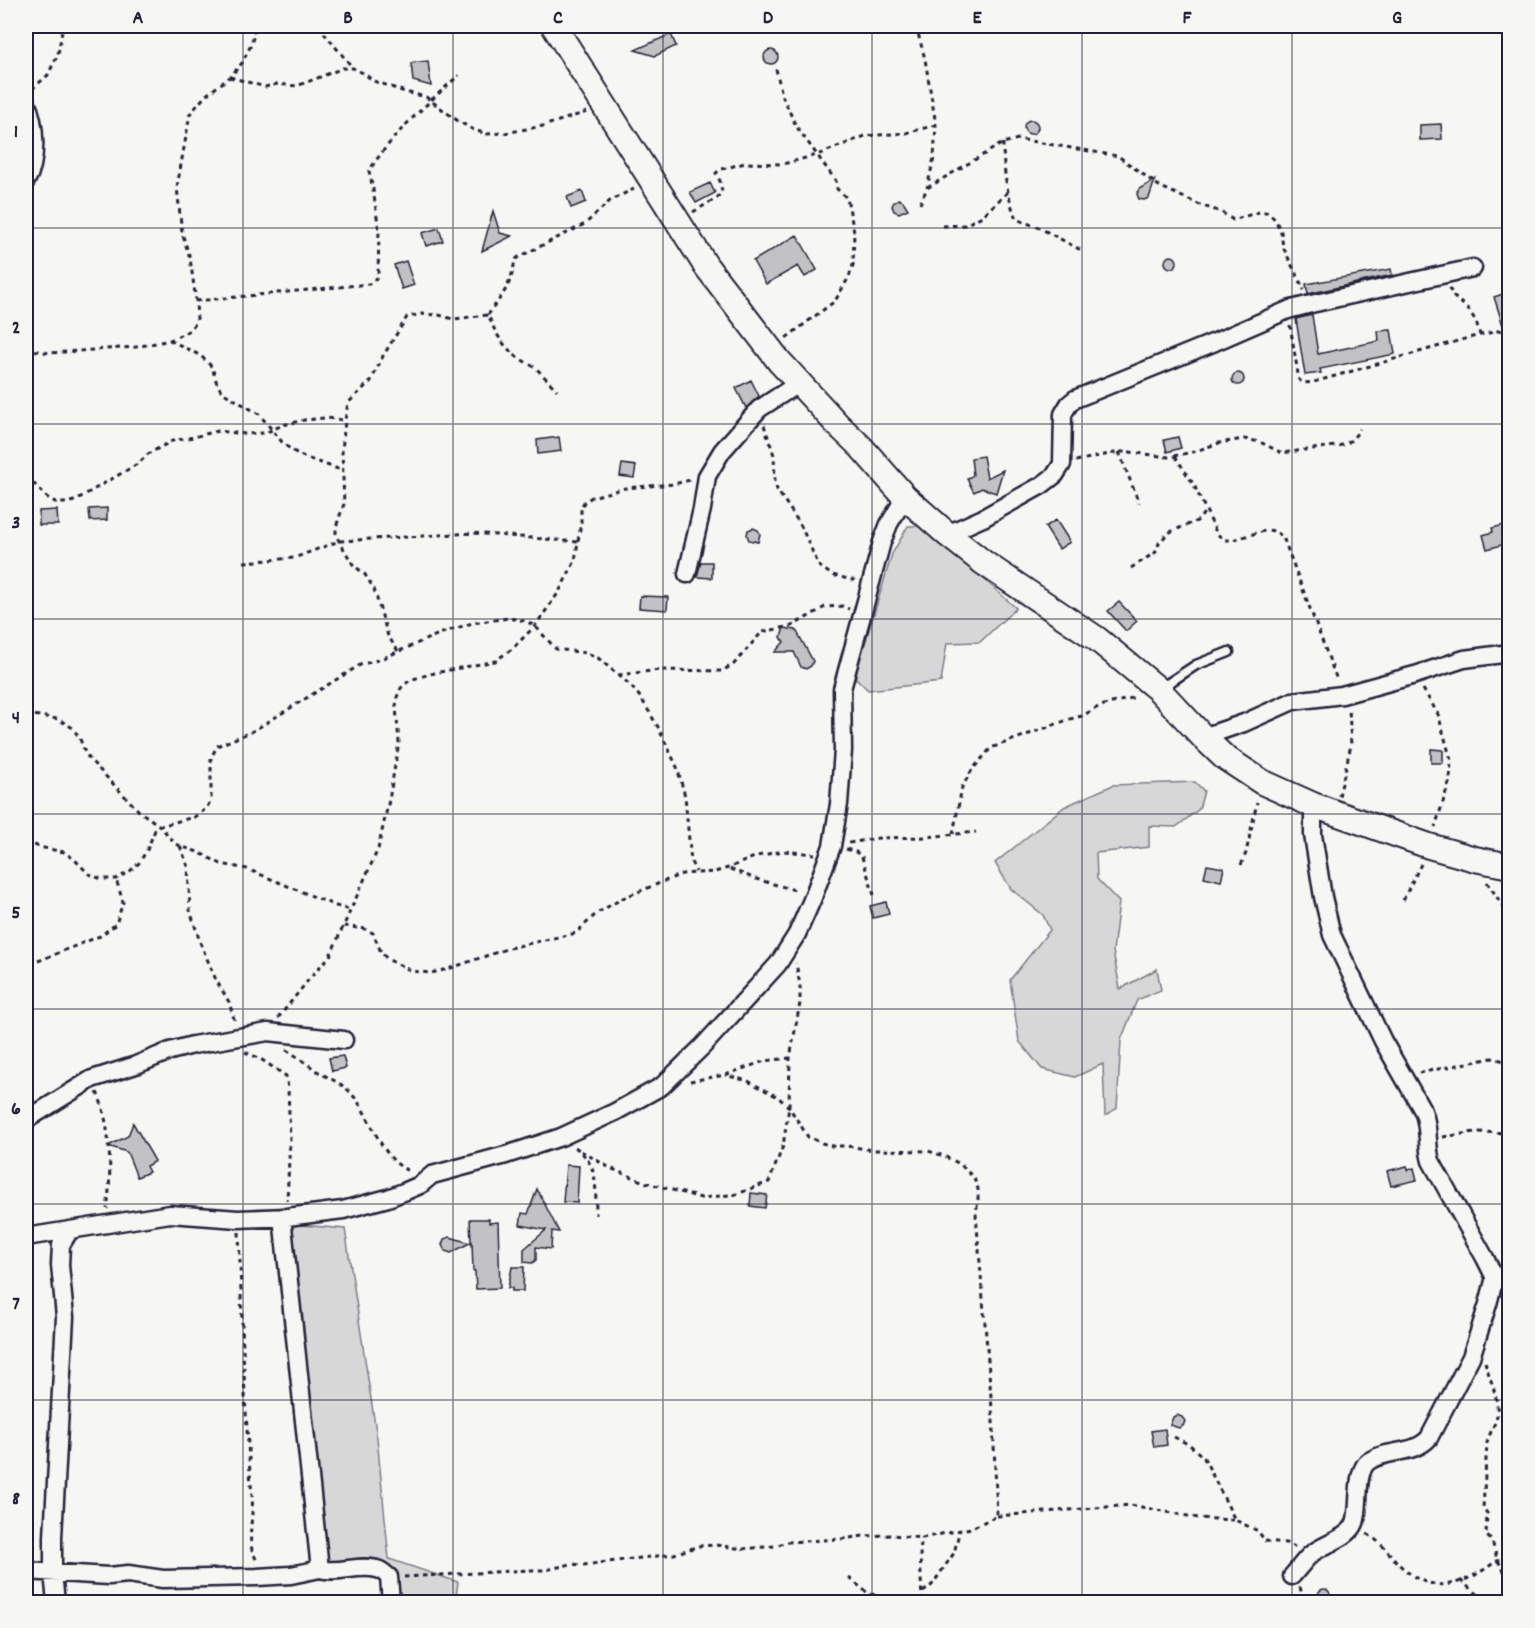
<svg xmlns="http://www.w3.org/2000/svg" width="1535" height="1628" viewBox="0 0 1535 1628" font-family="Dekko,sans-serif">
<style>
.green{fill:#d7d7d7;stroke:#7c7c89;stroke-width:1.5}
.building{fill:#c2c2c4;stroke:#22223b;stroke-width:1.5}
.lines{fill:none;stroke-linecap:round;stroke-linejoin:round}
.lane-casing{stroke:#22223b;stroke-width:13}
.street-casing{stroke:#22223b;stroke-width:21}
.secondary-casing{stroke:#22223b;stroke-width:28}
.path{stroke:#22223b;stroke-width:3;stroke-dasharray:4.5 4.5;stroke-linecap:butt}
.lane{stroke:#f6f6f2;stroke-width:8}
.street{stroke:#f6f6f2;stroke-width:16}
.secondary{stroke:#f6f6f2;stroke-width:24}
.grid{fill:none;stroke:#22223b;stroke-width:1.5;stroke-opacity:0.55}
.neatline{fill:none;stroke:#22223b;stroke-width:2}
.grid-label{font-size:20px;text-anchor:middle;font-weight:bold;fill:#22223b}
</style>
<rect width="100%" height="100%" fill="#f6f6f2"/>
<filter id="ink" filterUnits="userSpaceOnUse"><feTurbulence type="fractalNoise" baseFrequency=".0167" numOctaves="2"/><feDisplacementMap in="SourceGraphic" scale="12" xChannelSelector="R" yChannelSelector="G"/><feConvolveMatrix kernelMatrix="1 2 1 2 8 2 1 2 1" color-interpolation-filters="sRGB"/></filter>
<g filter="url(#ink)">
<!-- green -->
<path class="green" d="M908 526H925L1016 608 980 642 947 643 941 682 868 690 855 677 892 554Z
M1195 782 1204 791 1199 809 1176 827 1149 826V847L1096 853 1097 879 1119 902 1113 951 1120 989 1157 969 1161 990 1137 1000 1121 1040 1117 1108 1105 1116 1103 1064 1075 1077 1042 1069 1019 1041 1010 980 1050 930 1043 915 1011 889 995 863 1064 807 1113 785Z
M290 1224 345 1229 377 1438 389 1559 458 1582 455 1602H400L399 1591 371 1572 324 1566Z"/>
<!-- building -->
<path class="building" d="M671 34 676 46 655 56 635 50Z
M764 57a7 7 0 1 1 14 0a7 7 0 1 1-14 0Z
M428 61 431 86 413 81 411 63Z
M1024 127a7 7 0 1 1 14 0a7 7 0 1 1-14 0Z
M1441 124 1442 139 1420 140V125Z
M1155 180 1149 198 1144 200 1139 199 1137 194 1139 189Z
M710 183 715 193 696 203 690 192Z
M582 191 586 202 571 208 567 197Z
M898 199 903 201 908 209 899 213 894 211 892 206 894 202Z
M493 211 500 233 512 236 482 251Z
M439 228 443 241 426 246 422 233Z
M797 235 817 270 805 277 798 266 766 284 753 261Z
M1165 262a6 6 0 1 1 12 0a6 6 0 1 1-12 0Z
M406 261 414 285 402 289 394 265Z
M1391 269 1392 275 1308 294 1306 284Z
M1509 292V338H1507L1494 297Z
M1312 315 1318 354 1379 341 1378 331 1391 330 1395 354 1320 369 1321 373 1305 375 1296 319Z
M1232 379a6 6 0 1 1 12 0a6 6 0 1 1-12 0Z
M751 380 759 396 746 408 736 388Z
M559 437 561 451 538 454 537 440Z
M1178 437 1181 448 1167 452 1164 440Z
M983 456 987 478 1003 470 996 493 982 488 974 492 967 479 973 475 971 458Z
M622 464 636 466 634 478 620 476Z
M107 508V520L90 521 89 509Z
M57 510 58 525H39V511Z
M1056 520 1070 542 1059 549 1045 527Z
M1509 524V543L1487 549 1483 535 1493 532 1492 528Z
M753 528 758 530 760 534 758 542 749 540 747 535 748 530Z
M701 562H712V578L697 577Z
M640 596 668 597 667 610 639 608Z
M1119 602 1137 621 1126 631 1108 611Z
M784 628 796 630 813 661 811 666 806 669 801 667 794 652H775L784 642 781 637Z
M1431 749 1443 750V763H1431Z
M1207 865 1224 868 1221 881 1204 877Z
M886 902 889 914 873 918 870 906Z
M343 1056 346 1068 332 1071 329 1058Z
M133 1123 155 1161 146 1166 149 1172 137 1177 127 1152 108 1146 128 1136Z
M566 1165 579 1166 577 1203 563 1202Z
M1407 1166 1408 1170 1414 1168 1417 1180 1391 1186 1387 1171Z
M537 1189 559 1232 552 1231 551 1249 536 1247V1260L532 1263 524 1262V1249L546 1230 520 1225 522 1213 528 1214Z
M751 1193 767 1195 765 1208 750 1206Z
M470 1219H489V1223L498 1222 500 1288 476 1289 475 1271H473L472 1242 471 1243Z
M450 1237 470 1243 451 1253 445 1251 442 1245 444 1239Z
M512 1267H524L523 1291H512V1288H508Z
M1177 1415 1182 1417 1185 1421 1183 1426 1179 1428 1170 1425 1173 1417Z
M1165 1429 1167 1445 1154 1447 1151 1431Z
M1318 1595a6 6 0 1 1 12 0a6 6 0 1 1-12 0Z"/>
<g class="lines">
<defs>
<path id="lane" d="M1161 688 1196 665 1229 652"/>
<path id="street" d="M26 102C36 123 38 161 26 181
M947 534 983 518 1042 485 1055 475 1062 464 1063 414 1069 404 1075 399 1215 342 1288 310 1311 304 1473 268
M687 574 702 509 707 476 722 451 759 409 799 383
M1203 737 1244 723 1293 701 1342 695 1415 675 1464 659 1510 653
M26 1120 92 1079 136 1065 170 1051 193 1045 268 1032 344 1040
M282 1217 320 1569C339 1574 358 1564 377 1569 382 1570 385 1574 389 1577L391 1602
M26 1237 170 1214 238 1219 287 1217 343 1210 388 1198 406 1191 420 1185 432 1175 506 1155 561 1137 615 1112 662 1086 703 1046 778 964 797 934 812 900 832 846 839 804 843 750 842 689 882 542 889 524 905 497
M26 1571 109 1576 128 1574 163 1579 257 1577 291 1575 320 1569
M1292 1576C1298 1569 1304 1561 1310 1555 1322 1544 1349 1539 1355 1523 1361 1507 1354 1471 1369 1461 1387 1449 1414 1455 1429 1438L1471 1357 1488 1304 1494 1281V1276L1485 1258 1431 1161C1426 1145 1430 1127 1423 1111L1383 1041 1332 935 1323 897 1313 835V805
M56 1602 53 1573V1537L65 1317 60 1265 61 1245 70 1230"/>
<path id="secondary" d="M554 26 706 266 779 361 837 424 861 447 905 497 947 534 984 563 1097 639 1159 690 1203 737 1224 757 1262 782 1313 805 1429 846 1475 859 1510 866"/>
</defs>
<!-- lane casing -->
<use href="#lane" class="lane-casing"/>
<!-- street casing -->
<use href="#street" class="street-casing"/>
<!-- secondary casing -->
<use href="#secondary" class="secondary-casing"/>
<!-- path -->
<path class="path" d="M318 26 353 68
M916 26 925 59 936 125 934 158 927 188
M776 69 782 95 796 126 836 181 837 189 847 198 854 232 853 265 849 277 835 301 786 338
M230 77 265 87 278 84 297 86 343 68H353L363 73 374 81 405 92 426 97 458 121 474 130 487 134 505 133 543 126 587 112
M32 89 48 75 58 54 63 26
M1003 143C1003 169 1007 195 1016 219L1038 227 1081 250
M920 204 927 188 1003 143 1018 139 1118 156 1159 186 1200 205 1221 212 1233 220 1259 212H1267L1275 219 1281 232 1283 247 1304 290
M693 212 717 198 722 192 720 181 716 173 722 169 745 163 783 164 817 155 865 136 906 133 936 125
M943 226 965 225 982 216 1008 192
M1449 288 1454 297 1467 308 1476 321 1480 335
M196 301 369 284 378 277 379 231 373 189 369 171C393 133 426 105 459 75
M488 315C496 303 507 291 511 277 514 270 513 264 517 258L585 224 611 200 634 189
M1290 325 1299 380 1304 383 1314 382 1468 338 1510 328
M170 340 201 356 212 367 217 384 222 392 259 414 282 442 291 450 306 458 344 471
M26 349 50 353 136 347 170 340 190 330 197 320 196 301 190 258 182 233 177 187 190 114 206 95 230 77 242 63 251 45 256 26
M764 425 774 455 775 481 777 490 800 524 819 566 832 575 857 581
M1119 452 1139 503
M1175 456 1194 485 1217 534 1225 540H1232L1267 530 1275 531 1283 537 1337 680
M1076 461 1119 452H1130L1168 457 1193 452 1219 443 1244 439 1260 442 1282 453 1343 445 1352 440 1360 429
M26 477C44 490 47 509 74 501L139 463 148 454 172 441 189 438 218 431 245 434 265 433 283 425 304 420 325 418 345 420
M244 562 294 558 339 541 473 533 579 542
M1131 568 1156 552 1159 543 1168 533 1199 520 1205 511
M398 651 388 636 374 589 364 573 354 566 339 541 336 535V527L344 504 342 451 345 420 348 403 371 381 383 356 407 317 422 314 439 315 453 319 488 315 496 333 506 347 517 357 536 368 557 390
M618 675 660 670 722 671 734 664 762 632 792 626 825 607 842 606 849 609
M1423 689 1438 714 1451 760 1450 780 1435 827
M26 714 58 719 73 728 80 739 85 753 92 762 139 811 160 826 174 842 180 846 198 852 221 864 247 869 336 906 351 910
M1339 796 1351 745 1349 708
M953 834 962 787 972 770 991 748 1070 719 1082 716 1100 706 1136 697
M26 841 39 847 64 852 74 859 89 874 101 879H116L129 872 139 863 147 850 155 830 160 826 194 817 206 809 211 800V758L217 746 253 731 360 665 381 659 439 634 472 623 509 618 525 621 535 626 556 649 586 653 598 658 629 684 641 698 658 727 677 767 685 796 691 862 696 872
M849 843 878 838 927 837 976 832
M180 846 188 866 190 910 200 942 216 980 229 1002 234 1019 233 1023
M846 849 856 852 862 857 874 895
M1241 865 1246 853 1257 802
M730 869 756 879 798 891
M1487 882 1510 917
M1403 900 1421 864
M344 926 365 929 373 933 381 952 387 959 412 971 431 973 448 969 509 948 576 933 597 913 623 898 682 874 715 872 728 868 757 856 783 851 815 854
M38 961 100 936 116 924 123 902 116 879
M278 1018 314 973 330 956 378 849 389 800 399 742 396 707 397 697 401 688 410 680 430 674 495 661 512 649 535 626 559 592 575 561 581 522V508L584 502 592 497 625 488 674 484 690 480
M286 1050C297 1056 307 1064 317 1071 328 1078 340 1082 349 1091 373 1115 378 1159 411 1172
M245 1052 259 1058 286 1076 288 1088 290 1139 287 1201
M1419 1073 1492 1058 1501 1060 1510 1066
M690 1081 725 1075 765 1061 790 1058
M97 1092C111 1123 112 1176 107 1209
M1443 1137 1475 1132 1510 1133
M575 1147C600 1166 595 1187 596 1215
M581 1151 610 1168 644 1182 701 1198 737 1194 769 1182 783 1146 789 1107 790 1058 800 1003V985L796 963
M239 1232C242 1320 244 1408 252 1495 254 1513 248 1533 252 1550 254 1555 256 1559 258 1563
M1485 1362C1490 1380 1501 1402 1496 1420 1493 1428 1489 1435 1487 1443L1483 1508 1487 1513 1486 1535 1492 1541 1497 1559 1510 1581
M1174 1437 1190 1445 1204 1458 1235 1520 1258 1531 1265 1541 1286 1543 1295 1547
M997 1516 1131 1505 1198 1518 1235 1520
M1367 1534C1382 1542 1391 1557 1404 1569 1426 1588 1447 1589 1473 1576 1487 1569 1494 1561 1510 1555
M404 1577 531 1570H546L571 1564 583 1565 674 1554 699 1546 716 1545 743 1549 775 1546 787 1542 842 1539 864 1536 891 1535 922 1538 971 1528 997 1516 993 1421 976 1214 978 1199V1189L974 1178 960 1164 944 1156 928 1151 873 1150 847 1146H832L822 1143 808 1137 789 1107 778 1097 748 1081 725 1075
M849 1578 869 1594 877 1595 890 1602
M1460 1580 1486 1602
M1300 1587 1304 1602
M923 1592 932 1585 954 1553 960 1529
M922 1602 920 1551 922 1538"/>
<!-- lane -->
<use href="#lane" class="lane"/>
<!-- street -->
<use href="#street" class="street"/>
<!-- secondary -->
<use href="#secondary" class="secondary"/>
</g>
</g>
<!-- grid -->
<path class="grid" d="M243 26V1602M453 26V1602M663 26V1602M872 26V1602M1082 26V1602M1292 26V1602M26 228H1510M26 424H1510M26 619H1510M26 814H1510M26 1009H1510M26 1204H1510M26 1400H1510"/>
<!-- margin -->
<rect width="1535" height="1628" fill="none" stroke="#f6f6f2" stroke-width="66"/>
<rect x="33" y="33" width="1469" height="1562" class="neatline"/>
<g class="grid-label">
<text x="138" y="23">A</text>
<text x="348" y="23">B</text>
<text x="558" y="23">C</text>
<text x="768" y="23">D</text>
<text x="977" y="23">E</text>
<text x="1187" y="23">F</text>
<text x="1397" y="23">G</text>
<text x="16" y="137">1</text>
<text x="16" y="333">2</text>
<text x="16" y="528">3</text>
<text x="16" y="723">4</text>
<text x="16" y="918">5</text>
<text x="16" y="1114">6</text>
<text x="16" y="1309">7</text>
<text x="16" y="1504">8</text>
</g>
</svg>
